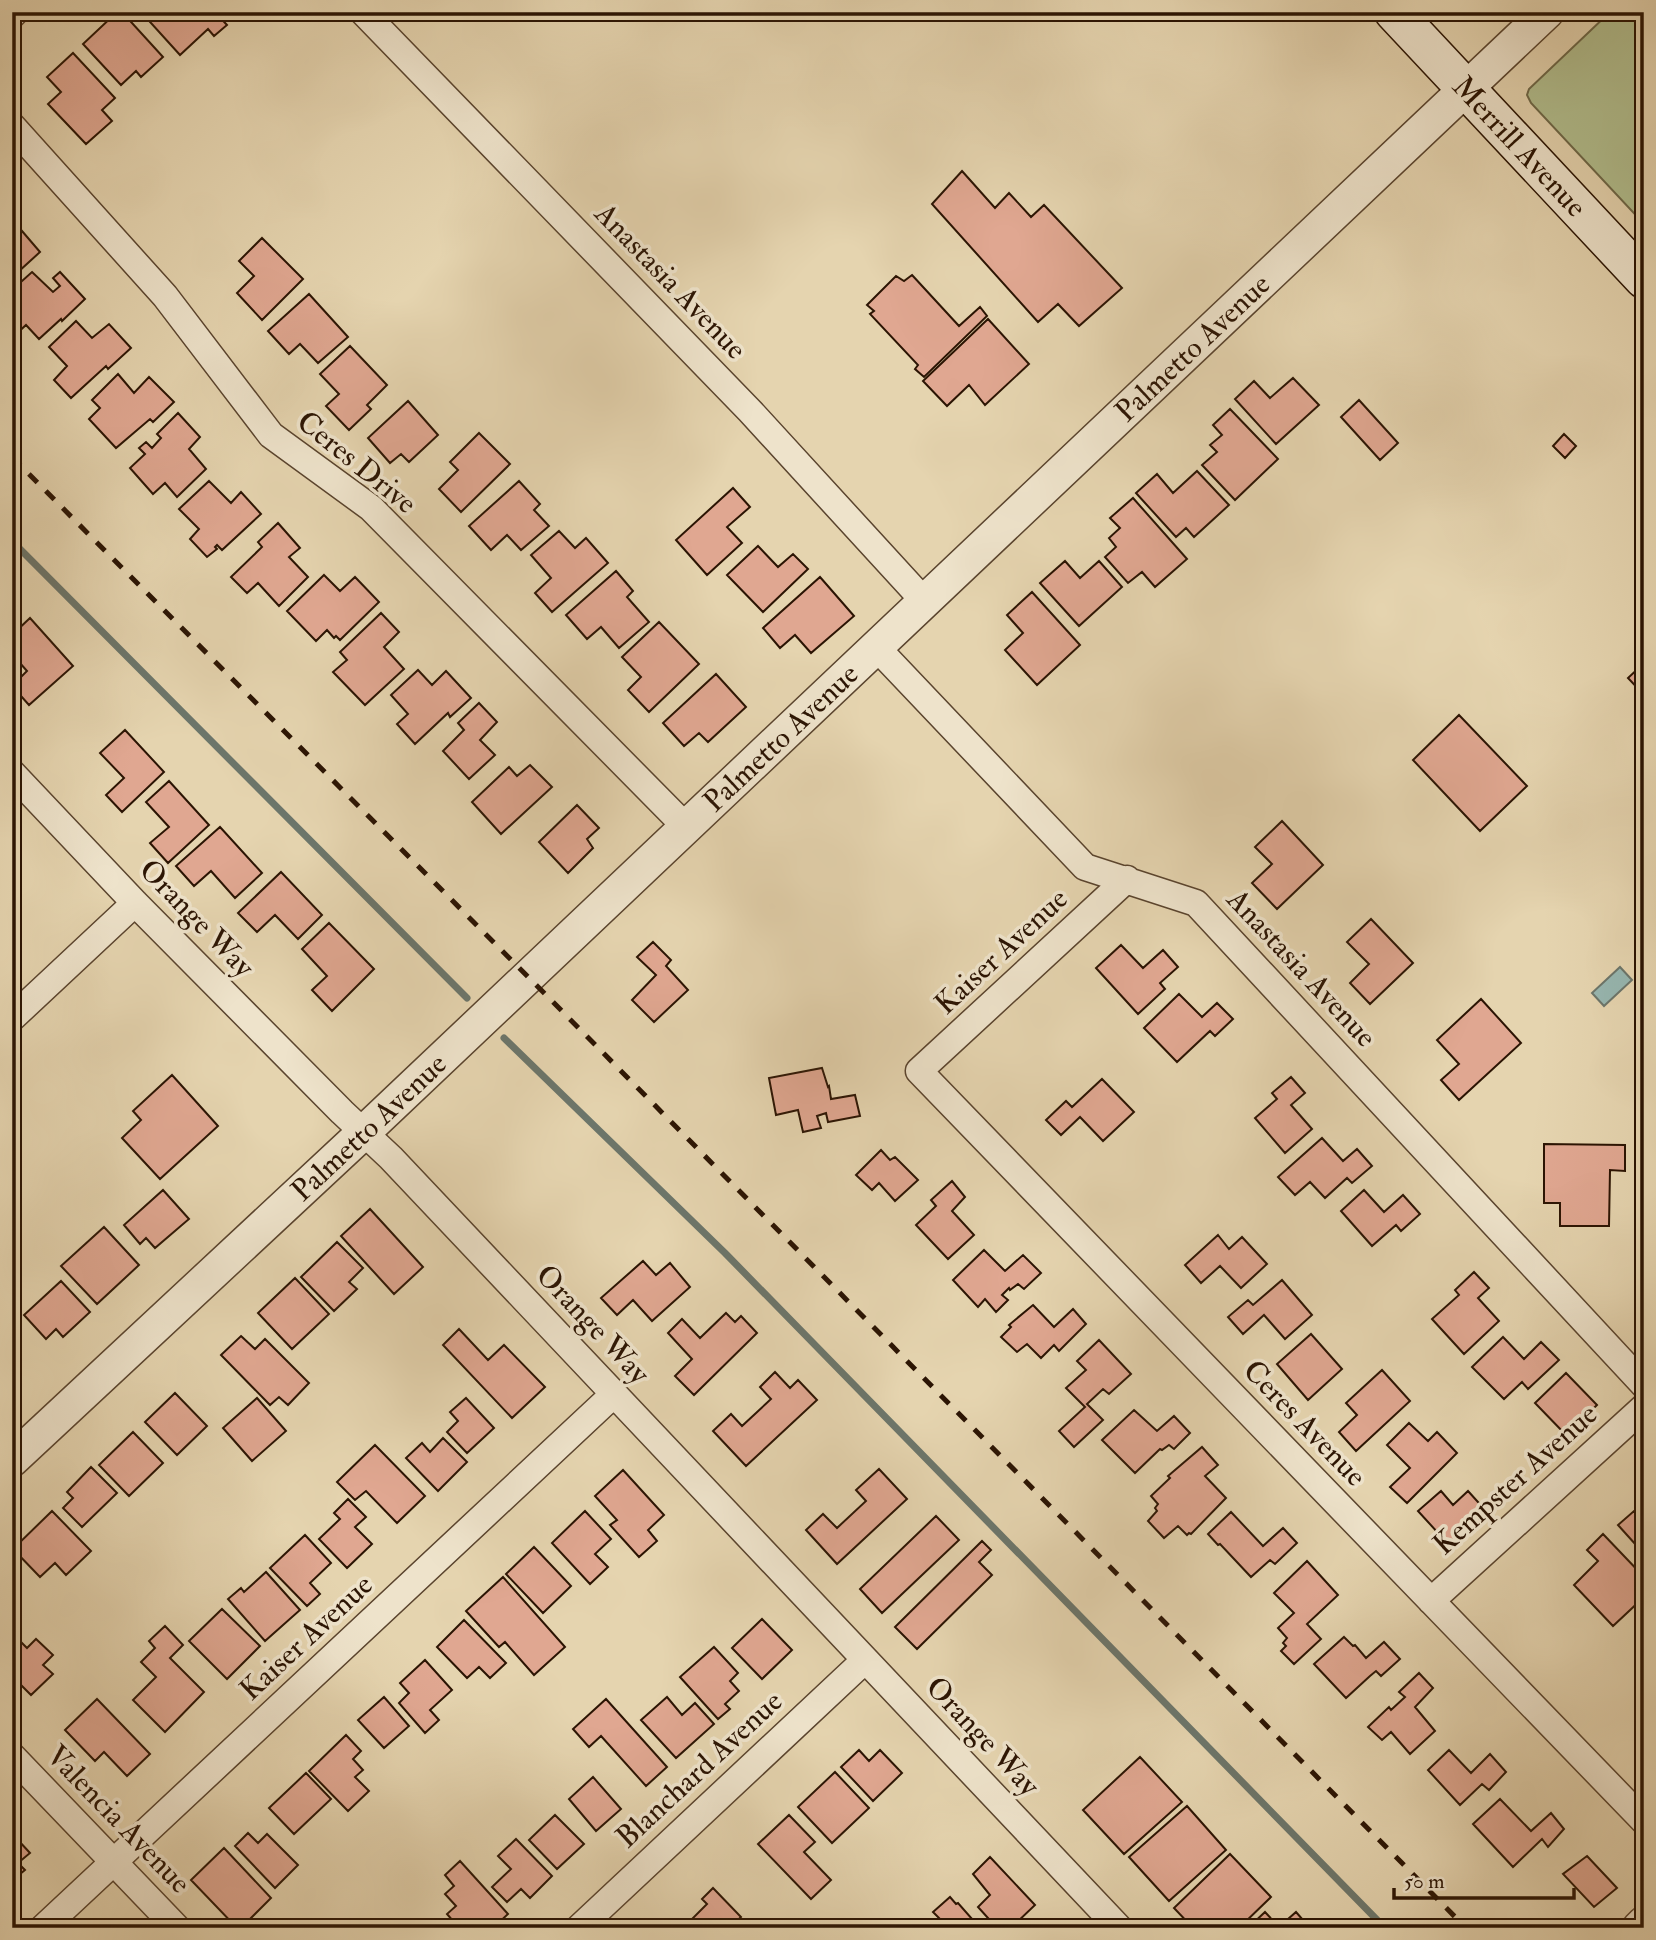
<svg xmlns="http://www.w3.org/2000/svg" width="1656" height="1940" viewBox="0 0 1656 1940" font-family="'IM FELL Double Pica',serif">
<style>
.green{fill:#b1bd8d;stroke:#6e6848;stroke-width:2}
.water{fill:#97b7b1;stroke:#6c766b;stroke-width:2}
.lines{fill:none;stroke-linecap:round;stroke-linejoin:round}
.stream{stroke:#6c766b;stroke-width:7}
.building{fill:#e0a791;stroke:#2b1403;stroke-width:2}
.minor-casing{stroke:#5a442e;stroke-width:29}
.tertiary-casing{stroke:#5a442e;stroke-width:36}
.secondary-casing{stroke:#2b1403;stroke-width:41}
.minor{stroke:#eee3cb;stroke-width:26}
.tertiary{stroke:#eee3cb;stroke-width:33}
.secondary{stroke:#eee3cb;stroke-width:38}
.rail{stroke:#2b1403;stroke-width:5;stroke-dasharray:12 12;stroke-linecap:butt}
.labels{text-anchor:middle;stroke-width:7;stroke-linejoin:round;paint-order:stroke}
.street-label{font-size:30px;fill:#2b1403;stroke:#eee3cb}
</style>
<rect width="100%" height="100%" fill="#e5d4af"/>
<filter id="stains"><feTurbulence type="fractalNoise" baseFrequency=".00286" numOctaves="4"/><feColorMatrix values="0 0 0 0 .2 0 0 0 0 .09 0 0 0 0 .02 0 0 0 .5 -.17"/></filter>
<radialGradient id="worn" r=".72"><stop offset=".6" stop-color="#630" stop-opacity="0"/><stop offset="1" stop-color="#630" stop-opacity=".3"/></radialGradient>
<!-- green -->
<path class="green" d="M1610 12H1644V224L1531 103 1527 95 1529 89Z"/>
<!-- water -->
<path class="water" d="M1620 967 1632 980 1604 1006 1592 993Z"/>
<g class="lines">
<!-- stream -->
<path class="stream" d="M12 541 467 998
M504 1038 725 1253 1385 1928"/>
</g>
<!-- building -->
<path class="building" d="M117 12H122L163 57 141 77 136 71 121 85 83 44Z
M141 12H215L227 25 214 36 208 29 180 55Z
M73 53 115 98 102 110 112 121 86 144 48 104 61 92 47 77Z
M962 171 995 208 1009 193 1031 217 1044 205 1122 288 1079 326 1058 304 1038 322 932 204Z
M22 231 40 252 18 272 16 270 12 273V241Z
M262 238 303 279 262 320 237 293 254 276 239 261Z
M32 272 53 292 60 286 53 278 60 272 85 299 62 321 61 319 39 339 26 325 15 335 12 332V290Z
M912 275 959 326 980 307 987 316 924 377 915 369 918 365 870 314 874 311 867 305 896 276 904 281Z
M309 294 348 337 318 363 300 344 289 354 268 331Z
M988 319 1029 364 985 405 969 385 947 406 923 381Z
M76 321 92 338 109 324 131 348 108 369 106 366 71 398 54 380 67 366 49 347Z
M350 346 387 385 367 405 371 409 349 430 326 406 339 394 320 374Z
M118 374 134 393 149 377 174 402 153 422 150 419 116 448 89 419 100 408 92 400Z
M1293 378 1319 405 1276 444 1235 399 1254 381 1270 398Z
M1359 400 1398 443 1380 460 1341 417Z
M408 401 438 435 409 462 401 454 390 463 368 438Z
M1230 409 1278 459 1235 500 1202 465 1217 452 1210 445 1222 435 1213 425Z
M178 413 200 437 189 449 206 469 177 497 165 483 153 494 130 468 145 454 139 448 146 442 152 448 161 438 157 434Z
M479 433 510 464 461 512 439 489 458 470 450 462Z
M1564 434 1576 446 1565 458 1553 446Z
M1197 471 1229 505 1194 537 1186 528 1176 537 1136 493 1157 474 1173 493Z
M209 481 231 503 241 492 261 514 222 550 217 545 215 547 217 549 207 557 190 539 199 529 179 509Z
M519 481 540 504 534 510 549 526 521 550 507 535 491 550 469 526Z
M733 488 750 507 727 527 742 543 707 575 676 540Z
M1133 498 1187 559 1155 587 1142 572 1128 583 1105 557 1116 547 1109 538 1120 528 1110 518Z
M278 523 300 548 289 557 308 577 279 606 258 583 247 593 231 577 262 547 258 542Z
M559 531 575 548 586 538 608 563 552 612 535 593 551 578 531 555Z
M758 546 778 567 793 554 808 569 763 612 727 575Z
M1065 561 1080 578 1099 561 1122 587 1079 626 1040 583Z
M616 571 633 591 627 597 649 622 619 648 601 627 587 639 566 615Z
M324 575 340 591 355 577 379 602 340 640 336 636 334 638 327 630 316 641 287 611Z
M820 577 854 616 811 653 795 635 780 648 763 628Z
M1032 592 1080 645 1037 685 1005 650 1023 633 1007 615Z
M381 613 399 632 384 647 404 669 365 705 333 672 347 660 340 652Z
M30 618 73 666 29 705 12 686 27 671 12 654V635Z
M659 622 699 664 649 712 628 690 641 677 622 657Z
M1644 663V695L1628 678Z
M418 670 432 685 446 671 471 698 450 717 448 713 415 744 397 724 408 714 391 695Z
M716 674 746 707 708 742 699 733 684 746 663 723Z
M479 703 497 722 480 740 495 755 469 779 443 751 464 730 458 723Z
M1459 715 1527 786 1480 831 1413 760Z
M125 730 164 772 122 812 106 795 124 778 100 753Z
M530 765 552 787 501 834 472 802 509 767 517 776Z
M169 781 209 825 168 863 150 843 169 827 146 802Z
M577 805 599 828 587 839 593 848 568 873 539 842Z
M1282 821 1323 865 1277 909 1252 883 1272 864 1255 847Z
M220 827 262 873 235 898 211 871 194 886 176 866Z
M281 872 322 915 298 939 275 915 257 932 238 913Z
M1371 919 1413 963 1370 1004 1350 983 1369 964 1347 942Z
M329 923 374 969 332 1011 312 990 327 976 302 949Z
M653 942 671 960 666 966 688 990 654 1022 632 1000 656 975 637 957Z
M1121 945 1143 968 1163 950 1178 967 1160 983 1165 989 1138 1014 1096 968Z
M1179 994 1202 1017 1217 1003 1233 1019 1215 1036 1210 1031 1177 1062 1144 1028Z
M1481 999 1521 1043 1459 1100 1441 1080 1459 1064 1437 1040Z
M822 1068 828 1087 829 1086 831 1099 855 1095 860 1116 828 1122 826 1113 817 1116 821 1128 803 1132 798 1110 776 1115 769 1078Z
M172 1075 218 1126 160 1179 122 1138 141 1120 133 1111Z
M1291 1077 1305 1093 1291 1105 1312 1129 1285 1153 1255 1118 1277 1099 1272 1093Z
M1102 1079 1134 1112 1103 1141 1080 1117 1061 1135 1046 1120 1066 1101 1072 1107Z
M1322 1138 1343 1161 1357 1149 1372 1166 1352 1183 1347 1178 1325 1198 1310 1182 1295 1195 1278 1177Z
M1544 1144 1625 1145V1171L1610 1170 1609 1226H1560V1203H1544Z
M881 1150 890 1160 895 1157 918 1180 895 1201 879 1183 872 1190 856 1175Z
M952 1181 965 1197 952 1211 974 1235 948 1259 916 1225 936 1206 931 1200Z
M163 1190 189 1219 155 1248 146 1238 140 1244 124 1225Z
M1364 1190 1384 1212 1403 1195 1420 1214 1401 1231 1396 1225 1372 1246 1341 1211Z
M370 1209 423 1267 394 1294 341 1236Z
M104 1227 139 1265 97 1304 61 1266Z
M1218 1235 1229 1249 1242 1237 1267 1264 1241 1288 1220 1266 1201 1283 1185 1265Z
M337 1242 363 1268 349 1282 357 1289 334 1311 301 1277Z
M984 1250 1005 1271 1023 1255 1041 1273 1024 1289 1018 1284 1010 1290 1009 1288 1002 1295 1008 1300 996 1312 985 1299 978 1307 953 1280Z
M643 1261 656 1275 670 1263 690 1287 652 1321 633 1300 617 1315 601 1298Z
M1474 1272 1489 1288 1478 1298 1499 1321 1464 1354 1432 1319 1459 1295 1455 1290Z
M295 1278 329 1314 292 1349 258 1313Z
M1282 1280 1312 1315 1285 1339 1264 1315 1243 1334 1228 1317 1248 1300 1253 1305Z
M61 1281 90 1312 63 1337 56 1329 46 1339 24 1315Z
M1033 1305 1054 1327 1073 1309 1086 1324 1059 1351 1054 1345 1041 1358 1027 1344 1017 1352 1001 1337 1011 1327 1009 1325Z
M726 1313 735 1322 741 1316 757 1333 694 1395 675 1376 692 1359 668 1333 682 1319 700 1338Z
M459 1329 488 1360 504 1345 545 1387 512 1418 443 1345Z
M1311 1334 1342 1369 1308 1400 1277 1364Z
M241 1336 255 1349 265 1339 309 1383 288 1405 279 1397 270 1405 221 1355Z
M1503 1337 1524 1359 1541 1342 1559 1360 1528 1389 1522 1382 1504 1399 1472 1367Z
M1099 1340 1131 1374 1109 1394 1103 1389 1087 1404 1103 1420 1074 1447 1059 1431 1085 1407 1066 1388 1086 1370 1077 1361Z
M1382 1370 1410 1401 1356 1451 1339 1432 1357 1415 1346 1403Z
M775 1372 790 1388 798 1380 817 1400 746 1466 713 1431 731 1414 742 1426 771 1399 760 1387Z
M1566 1373 1597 1405 1566 1435 1535 1403Z
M175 1393 207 1426 177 1455 145 1422Z
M257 1398 286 1431 252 1461 223 1428Z
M466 1398 494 1428 467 1453 447 1432 458 1421 450 1412Z
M1134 1410 1157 1431 1174 1416 1190 1433 1174 1449 1169 1445 1162 1450 1160 1449 1135 1473 1102 1440Z
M1409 1423 1428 1441 1437 1432 1457 1453 1407 1503 1390 1487 1410 1468 1387 1445Z
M133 1432 163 1463 129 1496 99 1465Z
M443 1438 467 1462 438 1491 406 1458 422 1443 430 1452Z
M375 1445 425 1496 397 1523 366 1491 355 1500 337 1482Z
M1202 1447 1218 1465 1205 1476 1226 1498 1191 1534 1189 1533 1187 1535 1178 1526 1164 1538 1148 1521 1157 1511 1155 1508 1158 1504 1151 1496 1170 1478 1168 1476Z
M91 1467 117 1493 82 1527 63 1508 73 1498 67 1492Z
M879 1469 907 1499 837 1564 806 1530 823 1514 837 1528 866 1501 856 1490Z
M623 1470 664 1515 648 1530 657 1541 639 1557 610 1525 617 1520 595 1496Z
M1441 1491 1453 1505 1468 1491 1487 1512 1450 1546 1418 1511Z
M348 1499 366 1517 355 1527 372 1544 347 1568 319 1539 340 1519 334 1513Z
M52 1511 91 1551 66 1575 55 1563 40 1577 13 1549Z
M585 1511 611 1539 595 1554 608 1567 590 1584 552 1543Z
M1634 1511 1644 1521V1541L1642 1539 1636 1545 1618 1525Z
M1231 1512 1263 1546 1283 1528 1297 1543 1275 1564 1270 1560 1251 1577 1220 1544 1218 1545 1208 1534Z
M936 1516 959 1540 882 1613 860 1589Z
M1603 1534 1644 1577V1597L1613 1626 1574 1585 1598 1561 1587 1550Z
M305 1535 331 1563 310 1583 320 1594 307 1606 270 1568Z
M982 1541 991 1550 979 1562 992 1575 917 1649 895 1627Z
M534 1547 571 1586 543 1613 506 1574Z
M1307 1561 1338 1595 1307 1624 1321 1639 1294 1664 1281 1651 1286 1646 1283 1643 1287 1638 1278 1628 1294 1613 1274 1593Z
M266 1572 300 1610 265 1641 228 1599 241 1588 244 1592Z
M503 1577 565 1647 534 1675 505 1642 499 1647 466 1611Z
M222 1609 260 1646 227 1679 189 1641Z
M762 1619 792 1650 762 1679 732 1648Z
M464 1620 506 1663 490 1678 479 1667 467 1678 437 1647Z
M165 1626 183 1645 170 1658 204 1692 165 1732 133 1700 156 1677 141 1662 155 1648 149 1641Z
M12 1633 27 1648 36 1639 53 1655 43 1665 53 1674 31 1695 12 1676Z
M1344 1637 1353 1646 1355 1645 1366 1658 1384 1642 1400 1659 1381 1676 1376 1671 1370 1676 1346 1698 1314 1664Z
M714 1647 738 1673 730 1681 739 1691 725 1704 730 1709 718 1719 680 1677Z
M425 1660 452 1690 430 1710 439 1720 425 1733 399 1703 409 1693 400 1683Z
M1419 1673 1433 1688 1415 1707 1435 1731 1410 1754 1391 1732 1382 1740 1368 1727 1389 1707 1391 1710 1405 1697 1399 1692Z
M384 1697 409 1726 384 1748 358 1720Z
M667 1697 682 1715 695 1703 714 1724 676 1758 641 1720Z
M97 1699 150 1754 127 1776 104 1752 95 1761 65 1730Z
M606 1699 667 1767 646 1786 601 1736 589 1747 573 1729Z
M346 1735 361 1751 353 1759 363 1770 355 1777 369 1791 348 1811 309 1771Z
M859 1750 869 1761 880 1750 902 1773 873 1801 841 1767Z
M1449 1750 1471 1773 1490 1754 1506 1772 1489 1790 1482 1784 1460 1805 1428 1770Z
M1140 1757 1182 1802 1124 1854 1083 1810Z
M835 1772 869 1808 832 1843 798 1807Z
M306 1773 331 1799 294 1834 269 1808Z
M593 1777 621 1809 596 1831 569 1799Z
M1500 1799 1531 1831 1551 1813 1564 1829 1548 1847 1542 1839 1513 1867 1473 1824Z
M1187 1806 1226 1850 1169 1901 1129 1857Z
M555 1815 584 1844 557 1869 529 1840Z
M789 1815 815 1842 804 1852 831 1880 811 1899 758 1844Z
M248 1833 258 1843 267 1834 298 1865 275 1888 235 1846Z
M12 1839 15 1843 18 1840 30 1853 18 1863 25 1870 13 1880Z
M516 1839 552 1876 530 1898 521 1889 507 1902 492 1887 511 1869 498 1856Z
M224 1848 271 1898 241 1928H237L191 1880Z
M1230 1854 1271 1897 1239 1928H1193L1174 1908Z
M1587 1856 1617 1888 1594 1907 1563 1874Z
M990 1857 1035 1905 1011 1928H997L978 1907 990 1895 973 1874Z
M460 1861 508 1914 493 1928H459L447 1914 456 1906 445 1894 454 1886 445 1875Z
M713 1888 741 1917 730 1928H692L688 1923 707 1904 702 1899Z
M950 1897 956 1904 958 1903 980 1928H931L940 1919 933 1912Z
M1265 1912 1279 1927 1296 1912 1310 1928H1248Z"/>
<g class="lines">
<defs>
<path id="minor" d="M363 12 750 411 925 602
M12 15 15 12
M12 126 165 296 271 435 371 508 686 827
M877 648 1085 867 1196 903 1644 1385
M12 773 135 903 342 1112 391 1158 1119 1928
M1127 879 919 1071 1644 1821
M12 1018 135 903
M1431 1601 1644 1407
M12 1756 177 1928
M43 1928 614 1394
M579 1928 865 1660"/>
<g id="tertiary">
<path id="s1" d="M12 1460 363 1133 1547 12"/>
<path d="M1639 1928 1644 1923"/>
</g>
<g id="secondary">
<path id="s2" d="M1394 12 1644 279"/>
</g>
</defs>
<!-- minor casing -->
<use href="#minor" class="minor-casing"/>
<!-- tertiary casing -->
<use href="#tertiary" class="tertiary-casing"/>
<!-- secondary casing -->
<use href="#secondary" class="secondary-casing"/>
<!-- minor -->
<use href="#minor" class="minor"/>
<!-- tertiary -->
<use href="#tertiary" class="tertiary"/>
<!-- secondary -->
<use href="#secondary" class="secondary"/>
<!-- rail -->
<path class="rail" d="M12 457 552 1001 1466 1928"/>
</g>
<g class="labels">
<!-- street labels -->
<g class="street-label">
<text dy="10" stroke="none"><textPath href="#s2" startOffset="184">Merrill Avenue</textPath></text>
<text transform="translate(671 281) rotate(46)" y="10">Anastasia Avenue</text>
<text dy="10" stroke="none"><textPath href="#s1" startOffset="1622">Palmetto Avenue</textPath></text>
<text transform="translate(357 462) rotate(39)" y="10">Ceres Drive</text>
<text dy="10" stroke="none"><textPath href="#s1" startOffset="1055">Palmetto Avenue</textPath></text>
<text transform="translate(197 918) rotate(46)" y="10">Orange Way</text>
<text transform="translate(1001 951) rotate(-43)" y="10">Kaiser Avenue</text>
<text transform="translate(1302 968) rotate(47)" y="10">Anastasia Avenue</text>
<text dy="10" stroke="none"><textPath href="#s1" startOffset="488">Palmetto Avenue</textPath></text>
<text transform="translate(593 1324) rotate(47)" y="10">Orange Way</text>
<text transform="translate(1305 1423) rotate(46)" y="10">Ceres Avenue</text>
<text transform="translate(1515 1479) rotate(-42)" y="10">Kempster Avenue</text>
<text transform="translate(306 1637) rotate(-43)" y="10">Kaiser Avenue</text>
<text transform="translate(983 1736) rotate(47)" y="10">Orange Way</text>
<text transform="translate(699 1769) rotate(-43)" y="10">Blanchard Avenue</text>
<text transform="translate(119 1819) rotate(46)" y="10">Valencia Avenue</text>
</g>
</g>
<!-- margin -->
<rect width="1656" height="1940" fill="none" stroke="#e5d4af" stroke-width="42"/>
<rect x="14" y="14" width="1628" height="1912" fill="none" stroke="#2b1403" stroke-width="3.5"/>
<rect x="21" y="21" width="1614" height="1898" fill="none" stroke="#2b1403" stroke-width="2"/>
<!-- scale -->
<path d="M1394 1888v10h180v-10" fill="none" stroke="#2b1403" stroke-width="3.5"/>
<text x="1404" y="1888" font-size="21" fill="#2b1403" stroke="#eee3cb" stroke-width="5" paint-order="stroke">50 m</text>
<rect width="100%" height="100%" filter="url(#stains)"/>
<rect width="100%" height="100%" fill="url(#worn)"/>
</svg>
